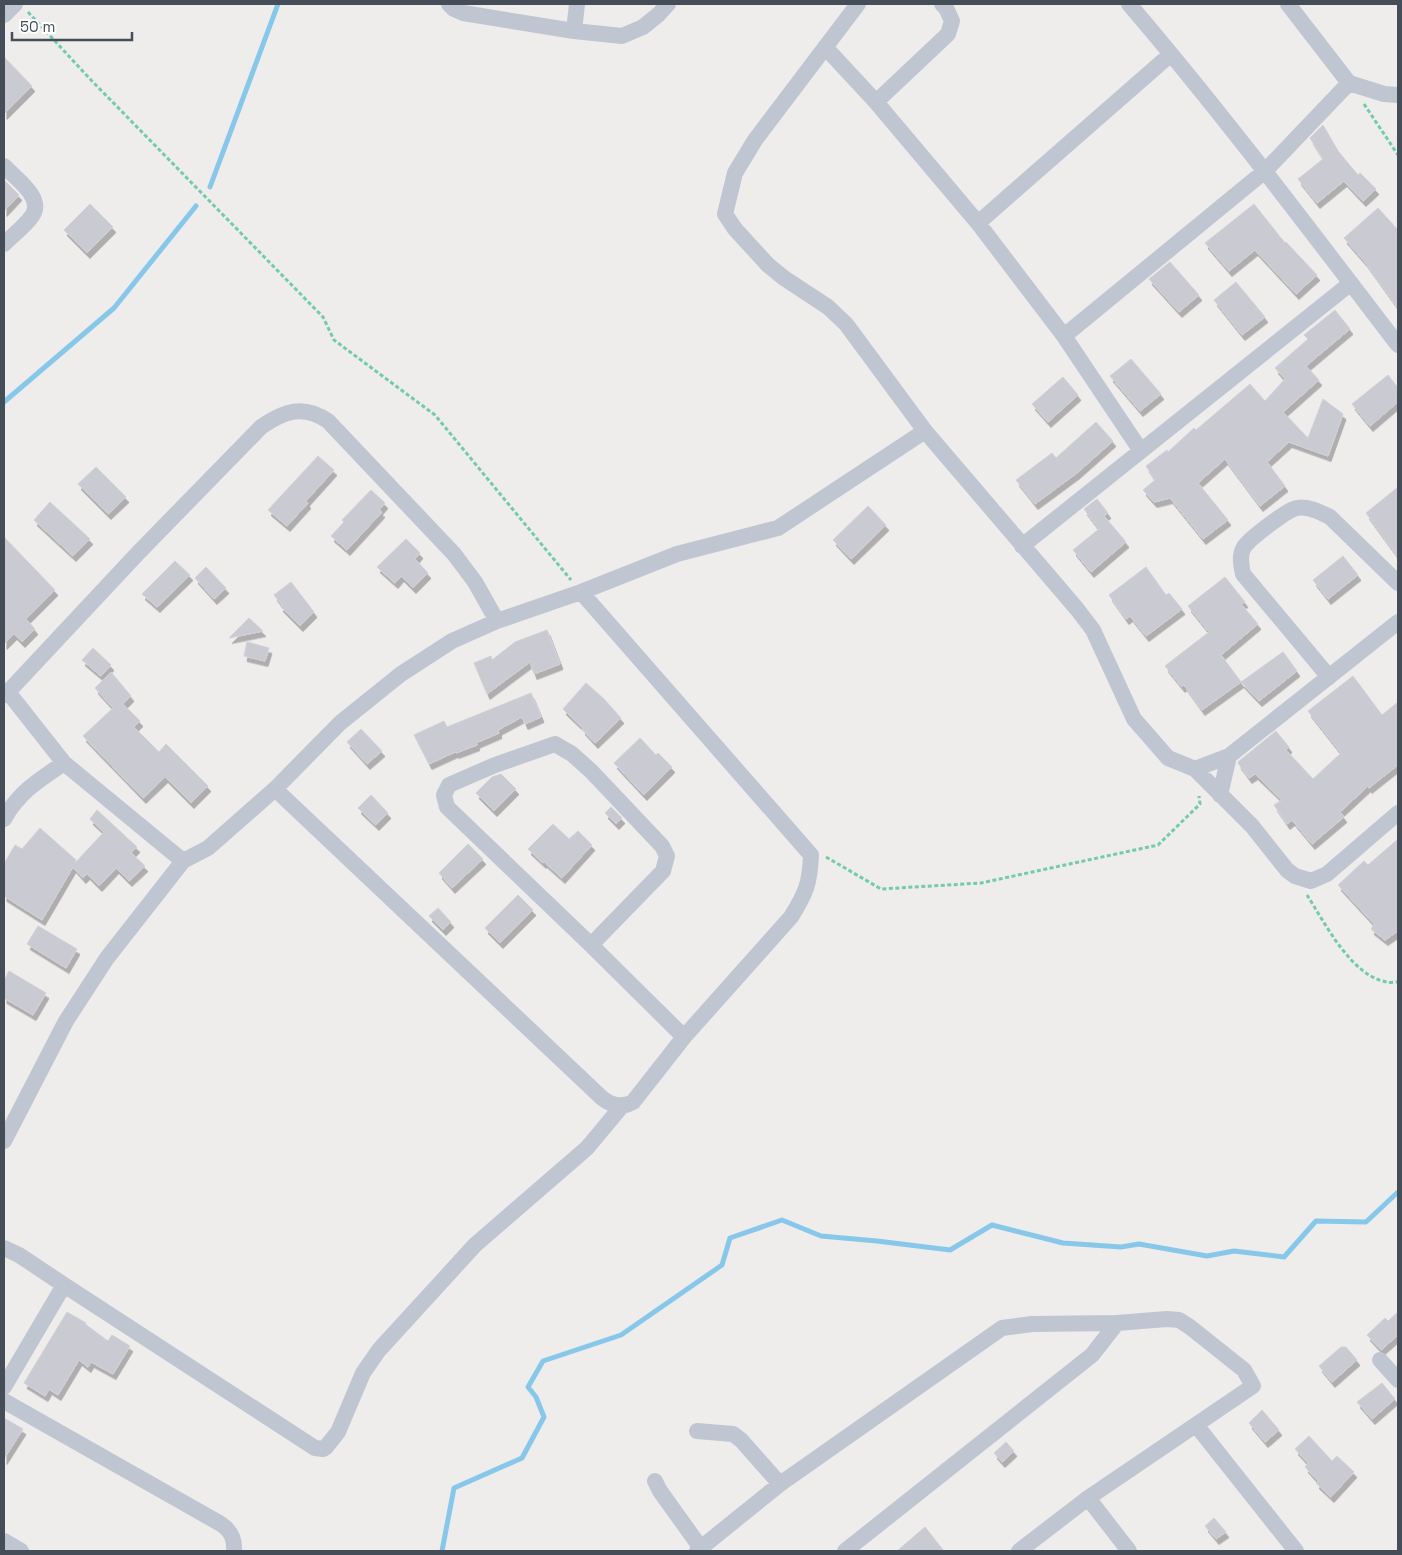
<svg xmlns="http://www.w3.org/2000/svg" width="1402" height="1555" viewBox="0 0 1402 1555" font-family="'Space Grotesk',sans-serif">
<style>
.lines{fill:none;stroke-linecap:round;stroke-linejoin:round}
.stream{stroke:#87c8ea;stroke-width:5}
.building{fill:#c9cad2;stroke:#d0d1d8;filter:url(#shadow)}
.path{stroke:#72cbab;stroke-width:3;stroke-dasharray:4 2.5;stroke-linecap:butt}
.minor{stroke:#bfc6d2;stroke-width:16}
</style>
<defs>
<filter id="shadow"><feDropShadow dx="3" dy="5.5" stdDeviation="0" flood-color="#0004"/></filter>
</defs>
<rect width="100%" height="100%" fill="#efecec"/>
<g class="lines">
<!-- stream -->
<path class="stream" d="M210 187 278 4
M4 402 114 308 196 206
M442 1551 454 1488 522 1458 544 1417 536 1397 528 1387 543 1361 621 1335 722 1265 730 1238 782 1220 821 1236 877 1241 950 1250 992 1225 1063 1243 1121 1247 1139 1244 1207 1256 1234 1251 1284 1257 1316 1221 1366 1222 1398 1192"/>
</g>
<!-- building -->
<path class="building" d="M4 57 32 86 4 114Z
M1323 125 1338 151 1358 175 1360 173 1376 189 1363 201 1344 181 1317 203 1298 179 1323 159 1310 138Z
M4 180 19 195 4 211Z
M90 204 113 227 87 253 64 230Z
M1254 204 1285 243 1286 242 1317 275 1296 294 1255 250 1229 271 1205 243Z
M1378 208 1398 230V308L1365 262 1344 238Z
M1170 262 1199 295 1179 312 1149 279Z
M1236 282 1265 317 1242 335 1214 300Z
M1335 310 1350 329 1306 366 1319 380 1283 412 1308 438 1323 399 1343 414 1328 456 1289 442 1267 462 1285 486 1260 506 1225 459 1198 483 1228 520 1203 539 1170 498 1154 502 1143 490 1155 480 1146 466 1167 450 1168 452 1194 428 1196 430 1250 384 1265 401 1285 379 1275 368 1308 339 1304 335Z
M1131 359 1161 394 1140 411 1110 376Z
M1388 375 1398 388V402L1370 426 1352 404Z
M1063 377 1078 395 1048 422 1032 404Z
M1096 422 1113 441 1077 473 1035 504 1016 480 1052 453 1056 458Z
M318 456 334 470 306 501 308 503 287 526 268 510Z
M96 467 126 497 108 514 78 484Z
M1398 487V557L1366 513Z
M371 490 385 503 379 510 382 512 347 550 331 536 344 522 342 520Z
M1097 499 1108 513 1104 516 1126 542 1091 572 1073 550 1099 529 1084 509Z
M50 502 90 539 73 556 34 520Z
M868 506 886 525 851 559 833 540Z
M4 537 55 590 26 619 35 629 22 642 14 634 4 644Z
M406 539 420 553 415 559 428 573 413 588 401 576 395 583 377 567Z
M1343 556 1358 575 1328 599 1313 580Z
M175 561 190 575 157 607 142 594Z
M206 567 226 588 214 599 195 578Z
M1146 567 1166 595 1169 593 1182 609 1146 636 1130 616 1126 619 1109 595Z
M1225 577 1245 602 1241 604 1258 624 1221 655 1241 682 1202 710 1184 685 1182 687 1165 666 1209 632 1188 606Z
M291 582 314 612 300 626 280 606 282 605 274 595Z
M249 618 263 631 229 638Z
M547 630 560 664 534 674 530 662 487 694 474 663 491 656 492 660 515 642Z
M247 642 269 648 265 661 244 656Z
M93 648 111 665 101 676 82 660Z
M1283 652 1297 671 1259 701 1241 682Z
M111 672 131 696 123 704 140 721 134 727 159 752 166 744 208 786 191 803 165 777 143 798 83 736 113 708 95 688Z
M1353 676 1382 715 1398 702V765L1369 788 1368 786 1340 812 1344 817 1312 844 1292 820 1287 824 1274 805 1282 800 1255 774 1249 778 1238 763V762L1276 731 1289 747 1286 750 1313 779 1341 753 1308 711Z
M586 683 604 699 621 718 595 743 582 729 583 728 563 709Z
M531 693 541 717 525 724 522 717 498 730 499 733 476 743 477 745 456 753 455 752 429 764 414 735 444 721 447 727Z
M361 729 382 751 367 764 347 742Z
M640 738 656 755 658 753 672 767 644 795 614 763Z
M501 774 516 789 494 811 476 793 492 777Z
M371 795 388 813 376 825 358 808Z
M611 807 622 818 616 824 605 813Z
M97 810 137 847 131 853 145 866 129 881 116 868 99 886 87 874 83 878 73 867 42 920 4 896V864L15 845 22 849 40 828 76 860 75 863 104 832 90 819Z
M553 824 569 839 578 831 592 845 562 878 544 862 543 863 528 849Z
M1398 839V931L1385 940 1371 929 1374 924 1338 885 1364 861 1368 865Z
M468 844 483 859 452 888 439 873Z
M518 895 533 910 500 943 485 928Z
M438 908 451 922 443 930 429 916Z
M38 926 77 949 66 968 27 944Z
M9 971 46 993 33 1015 4 998V981Z
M67 1312 86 1323 85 1324 108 1341 112 1335 130 1346 113 1374 91 1362 88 1367 79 1360 58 1395 49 1389 45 1396 24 1383Z
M1398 1312V1335L1381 1350 1367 1335 1385 1318 1388 1321Z
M1341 1347H1346L1357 1360 1332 1382 1319 1366Z
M1382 1383 1395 1399 1372 1419 1357 1402Z
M1262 1410 1279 1430 1265 1442 1249 1423Z
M4 1418 23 1429 4 1459Z
M1309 1436 1332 1461 1337 1456 1354 1472 1331 1497 1316 1483 1318 1481 1305 1467 1308 1463 1295 1449Z
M1006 1442 1014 1451 1002 1462 994 1453Z
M1214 1518 1226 1532 1216 1539 1205 1526Z
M925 1527 944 1551H897Z"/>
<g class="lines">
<!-- path -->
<path class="path" d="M28 12 91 80 323 317 334 340 435 415 571 580
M1364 104 1398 155
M826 857 881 889 981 883 1158 845 1200 804 1199 796
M1307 895C1325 923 1351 976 1387 982 1390 983 1395 982 1398 982"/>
<!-- minor -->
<path class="minor" d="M449 4 454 9 463 13 574 31 622 36 643 27 659 14 668 4
M858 4 755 140 735 173 725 214 735 229 768 265 784 278 828 307 846 324 925 431 1077 609 1093 630 1134 719 1168 758 1195 769 1252 826 1287 870 1295 876 1311 881 1327 874 1398 813
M1129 4C1223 114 1310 230 1398 345
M1288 4 1349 83
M4 15 15 4
M574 31 577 4
M825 47 876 102 978 223
M876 102 948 34 952 21 946 8 942 4
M4 166C15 178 45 198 32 216 25 226 13 235 4 244
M1064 336 1265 171 1349 83 1384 94 1398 95
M1141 451 1064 336 978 223 1171 54
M1022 546 1351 283
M1329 677 1243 574C1241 565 1239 555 1244 547 1249 539 1288 509 1297 508 1308 506 1320 512 1330 517L1398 583
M8 692 139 552 261 427C284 411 303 404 328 421L454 554 475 582 497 621
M4 695 8 692 64 763 183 861 107 958 66 1021 4 1141
M1195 769 1229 756 1398 622
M275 789 602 1098C612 1106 622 1108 633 1102L684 1037 791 917C806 893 810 883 811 855L581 592
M1220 795 1229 756
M4 819C19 792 39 780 64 763
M183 861 208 848 275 789 340 723 401 674 452 641 497 621 581 592 677 554 778 528 925 431
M591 945 663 871 667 856 662 846 591 771 572 754 555 744 495 765 449 785 444 795 447 807 591 945 684 1037
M4 1248 19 1255 64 1285 4 1387
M64 1285 315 1448 323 1449 326 1447 338 1432 363 1373 379 1350 475 1245 587 1148 622 1106
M1380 1360 1398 1380
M4 1401 221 1524C231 1531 235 1539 234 1551
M1196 1425 1296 1551
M697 1431 733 1434 741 1440 780 1484
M655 1481 660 1491 703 1551
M1088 1498 1129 1551
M4 1541 21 1551
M697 1551 780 1484 1002 1328 1032 1324 1117 1323 1167 1319 1179 1320 1190 1327 1244 1370 1253 1386 1088 1498 1019 1551
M845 1551 1092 1355 1117 1323"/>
</g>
<!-- border -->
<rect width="1402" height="1555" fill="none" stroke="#454d59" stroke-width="10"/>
<!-- scale -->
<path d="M12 32v8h120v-8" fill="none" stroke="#454d59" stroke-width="2.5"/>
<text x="20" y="32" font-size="15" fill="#454d59" stroke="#ffffff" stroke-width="4" paint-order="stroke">50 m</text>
</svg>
